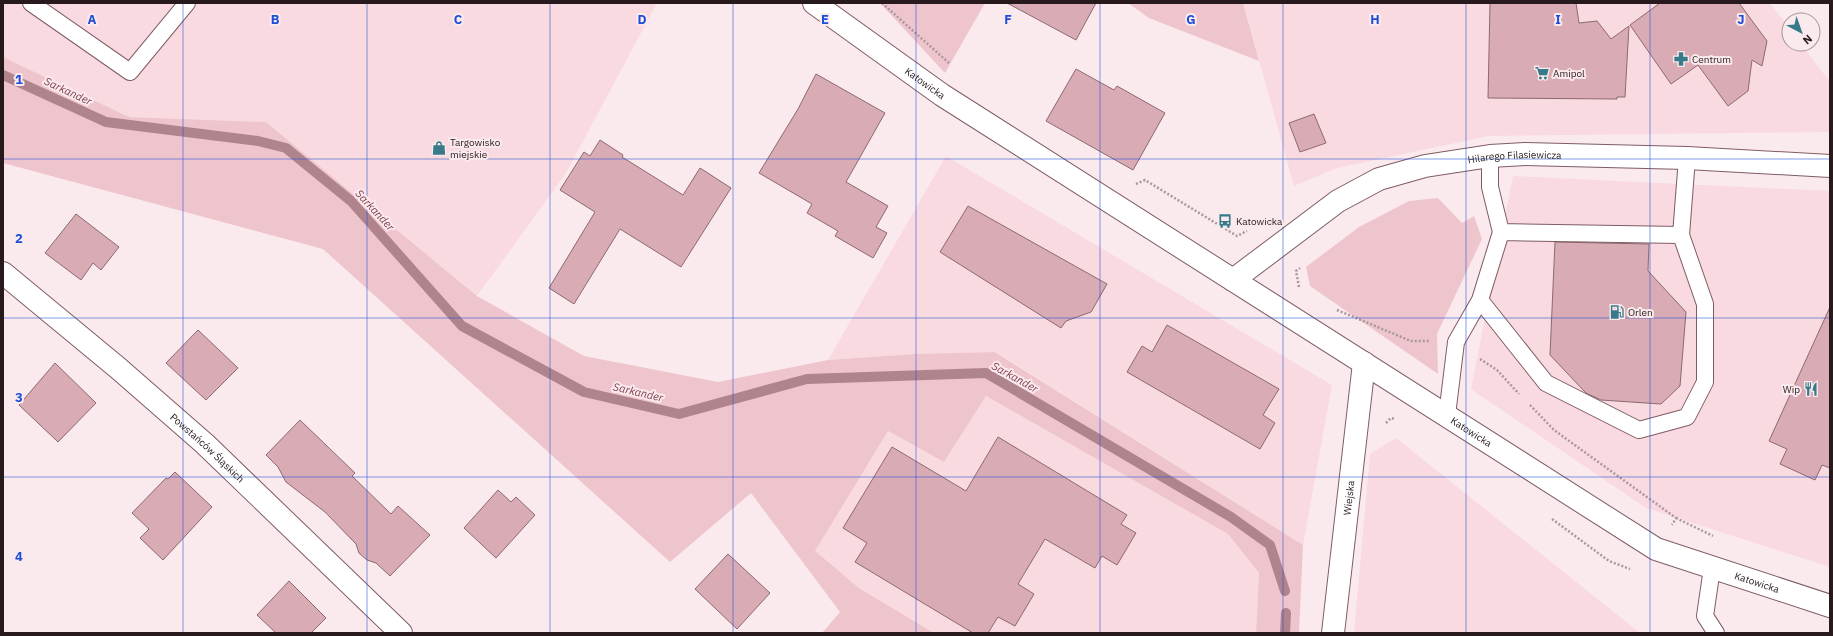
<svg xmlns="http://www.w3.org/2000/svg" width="1833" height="636" viewBox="0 0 1833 636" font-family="'IBM Plex Sans',sans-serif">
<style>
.built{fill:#f9dae0}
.green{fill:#efc5cd}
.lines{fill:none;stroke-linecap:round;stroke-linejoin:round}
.stream{stroke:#af848d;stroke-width:10}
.building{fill:#d9abb4;stroke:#8d6970}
.service-casing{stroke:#7f5c63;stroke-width:18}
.minor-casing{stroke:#7f5c63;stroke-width:24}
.tertiary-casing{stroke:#7f5c63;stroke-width:24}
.path{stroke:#a8989b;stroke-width:2.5;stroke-dasharray:2 2;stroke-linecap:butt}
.service{stroke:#fff;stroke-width:16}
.minor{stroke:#fff;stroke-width:22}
.tertiary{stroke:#fff;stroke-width:22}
.grid{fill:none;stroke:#1d4ed8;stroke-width:1;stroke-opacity:0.55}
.labels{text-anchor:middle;stroke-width:4;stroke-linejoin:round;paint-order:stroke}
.poi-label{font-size:10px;fill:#27191c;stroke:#fbeaed;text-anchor:start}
.street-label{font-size:10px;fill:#27191c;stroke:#fbeaed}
.water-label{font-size:11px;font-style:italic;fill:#7e4151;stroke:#fbeaed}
.grid-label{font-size:13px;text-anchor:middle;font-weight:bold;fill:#1d4ed8;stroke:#fbeaed;stroke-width:4;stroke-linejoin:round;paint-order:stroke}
</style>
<rect width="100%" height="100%" fill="#fbeaed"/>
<!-- built -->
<path class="built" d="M3 3H657L566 173 477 296 266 122 129 117 3 57Z
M1243 3H1770L1789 28V44H1801L1830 82V132L1489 136 1337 168 1294 186Z
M946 156 1332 385 1303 545 996 352 914 354 828 360Z
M1513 176 1830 191V567L1646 508 1471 389Z
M986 396 1228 534 1259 573 1256 633H934L859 588 814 551 888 431 944 462Z
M1396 438 1640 633H1354L1370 454Z"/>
<!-- green -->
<path class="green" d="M880 3H985L945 73Z
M1128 3H1243L1259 61 1149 18Z
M3 57 129 117 266 122 477 296 584 356 718 382 828 360 914 354 995 352 1303 545 1299 633H1256L1259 573 1228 534 986 396 944 462 888 431 815 551 859 588 934 633H822L840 612 751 493 670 562 323 249 3 163Z
M1438 198 1462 223 1474 216 1482 239 1437 334 1438 374 1310 286 1306 267 1359 227 1409 201Z"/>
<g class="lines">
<!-- stream -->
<path class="stream" d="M3 75 106 122 258 141 286 148 351 201 462 326 584 392 679 414 807 379 986 373 1231 517 1270 545 1285 591
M1285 633 1286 613"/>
</g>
<!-- building -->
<path class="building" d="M1007 3H1096L1076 40Z
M1490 3H1576L1579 23 1597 21 1611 39 1629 26 1625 97H1617V99L1488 98Z
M1660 3H1739L1767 41 1762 66 1752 60 1748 91 1728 106 1698 65 1671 84 1630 25Z
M1076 69 1114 90 1117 86 1165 113 1133 170 1046 121Z
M816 74 885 113 846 182 888 206 876 227 887 233 873 258 835 236 838 231 807 213 812 204 759 173 798 109Z
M1314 114 1326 143 1300 152 1289 123Z
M600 140 623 155 622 157 683 195 700 168 731 188 681 267 620 229 574 304 549 288 595 212 560 190 584 152 590 156Z
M968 206 1107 284 1091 312 1066 321 1061 328 940 252Z
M76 214 119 247 101 270 93 263 81 280 45 253Z
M1555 242 1649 244 1648 271 1686 312 1680 386 1661 404 1601 400 1586 393 1550 355Z
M1830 307V468L1822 465 1815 480 1780 464 1787 449 1769 441Z
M1167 325 1279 389 1263 415 1275 423 1260 449 1127 372 1142 346 1152 352Z
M198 330 238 368 206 400 166 363Z
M55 363 96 403 58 442 19 405Z
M300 420 355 473 352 476 391 514 398 506 430 535 390 576 376 563 367 560 359 553 356 544 325 512 286 482 278 467 266 455Z
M998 437 1127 515 1121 524 1136 533 1117 565 1102 556 1095 568 1045 539 1018 584 1034 594 1015 626 998 617 988 633H973L855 562 867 543 843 528 892 447 966 491Z
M175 472 212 507 163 560 140 538 149 529 132 513 166 478 168 479Z
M498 490 511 502 516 497 535 515 496 558 464 528Z
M728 554 770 593 737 629 695 589Z
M289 581 326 618 311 633H276L257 615Z"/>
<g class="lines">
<defs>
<path id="service" d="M31 3 130 72 187 3
M1501 232 1681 235
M1480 300 1546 383 1639 430 1687 417 1705 382V304L1681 235 1687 158
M1447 415 1456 342 1480 300 1501 232 1490 187V156
M1712 568 1705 616 1716 633"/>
<g id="minor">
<path id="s1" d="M3 273 118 368 205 444 401 633"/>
<path id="s2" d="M1233 280 1338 201 1379 179 1425 166 1490 156 1525 154 1687 158 1830 166"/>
<path id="s3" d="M1333 633 1364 363"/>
</g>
<g id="tertiary">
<path id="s4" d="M814 3 942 95 1656 549 1830 606"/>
</g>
</defs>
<!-- service casing -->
<use href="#service" class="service-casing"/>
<!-- minor casing -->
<use href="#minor" class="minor-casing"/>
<!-- tertiary casing -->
<use href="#tertiary" class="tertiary-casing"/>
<!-- path -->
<path class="path" d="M882 3 950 64
M1136 184 1145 180 1237 236 1247 231
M1299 287 1296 271 1300 268
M1337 310 1411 341H1430
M1480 359 1497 370 1519 394
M1530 405 1554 430 1676 518 1672 525
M1386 423 1391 418 1395 419
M1676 518 1713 536
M1552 519 1609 561 1630 569"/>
<!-- service -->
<use href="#service" class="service"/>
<!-- minor -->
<use href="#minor" class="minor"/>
<!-- tertiary -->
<use href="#tertiary" class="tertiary"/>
</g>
<!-- grid -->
<path class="grid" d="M183 3V633M367 3V633M550 3V633M733 3V633M916 3V633M1100 3V633M1283 3V633M1466 3V633M1650 3V633M3 159H1830M3 318H1830M3 477H1830"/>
<!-- icons -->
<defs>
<symbol id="pharmacy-bare" viewBox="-9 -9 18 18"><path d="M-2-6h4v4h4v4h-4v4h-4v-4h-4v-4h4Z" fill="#377b8a" stroke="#fbeaed" stroke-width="2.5" paint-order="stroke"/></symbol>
<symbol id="supermarket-bare" viewBox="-9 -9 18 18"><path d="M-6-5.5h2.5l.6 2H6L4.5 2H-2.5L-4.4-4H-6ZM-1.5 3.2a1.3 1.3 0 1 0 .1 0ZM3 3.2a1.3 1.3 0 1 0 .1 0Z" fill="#377b8a" stroke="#fbeaed" stroke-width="2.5" paint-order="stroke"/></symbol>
<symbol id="shop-bare" viewBox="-9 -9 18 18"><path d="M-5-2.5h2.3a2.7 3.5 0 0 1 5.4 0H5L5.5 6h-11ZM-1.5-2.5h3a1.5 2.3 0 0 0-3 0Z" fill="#377b8a" stroke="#fbeaed" stroke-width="2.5" paint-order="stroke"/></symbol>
<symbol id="bus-bare" viewBox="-9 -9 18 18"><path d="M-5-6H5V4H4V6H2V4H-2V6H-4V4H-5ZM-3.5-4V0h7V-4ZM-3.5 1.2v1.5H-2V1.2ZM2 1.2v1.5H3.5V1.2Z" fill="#377b8a" stroke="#fbeaed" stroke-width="2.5" paint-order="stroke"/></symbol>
<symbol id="fuel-bare" viewBox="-9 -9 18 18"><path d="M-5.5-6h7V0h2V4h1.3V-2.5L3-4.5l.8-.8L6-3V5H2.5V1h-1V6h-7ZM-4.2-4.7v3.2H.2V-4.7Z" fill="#377b8a" stroke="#fbeaed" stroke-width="2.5" paint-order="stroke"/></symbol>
<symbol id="restaurant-bare" viewBox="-9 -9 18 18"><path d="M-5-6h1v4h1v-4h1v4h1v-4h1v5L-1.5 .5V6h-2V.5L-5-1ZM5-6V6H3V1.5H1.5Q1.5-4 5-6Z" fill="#377b8a" stroke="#fbeaed" stroke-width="2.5" paint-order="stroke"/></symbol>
</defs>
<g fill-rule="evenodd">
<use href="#pharmacy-bare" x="1671" y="49" width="20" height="20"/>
<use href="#supermarket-bare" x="1532" y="63" width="20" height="20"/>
<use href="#shop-bare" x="429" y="138" width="20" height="20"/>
<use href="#bus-bare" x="1215" y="211" width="20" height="20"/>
<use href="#fuel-bare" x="1607" y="302" width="20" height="20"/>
<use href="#restaurant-bare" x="1801" y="379" width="20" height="20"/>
</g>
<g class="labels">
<!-- poi labels -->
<g class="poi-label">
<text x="1692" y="63">Centrum</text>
<text x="1553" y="77">Amipol</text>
<text x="450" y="146">Targowisko<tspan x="450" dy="12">miejskie</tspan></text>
<text x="1236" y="225">Katowicka</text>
<text x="1628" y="316">Orlen</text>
<text x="1800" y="393" text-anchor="end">Wip</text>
</g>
<!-- street labels -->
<g class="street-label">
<text dy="4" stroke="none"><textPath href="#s4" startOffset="137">Katowicka</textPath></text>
<text dy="4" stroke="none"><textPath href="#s2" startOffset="316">Hilarego Filasiewicza</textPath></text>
<text dy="4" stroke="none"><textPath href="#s4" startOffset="785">Katowicka</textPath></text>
<text dy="4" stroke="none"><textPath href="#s1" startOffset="269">Powstańców Śląskich</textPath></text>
<text dy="4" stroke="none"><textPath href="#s3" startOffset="136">Wiejska</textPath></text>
<text dy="4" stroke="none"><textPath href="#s4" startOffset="1110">Katowicka</textPath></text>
</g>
<!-- water labels -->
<g class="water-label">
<text transform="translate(68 91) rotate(25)" y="4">Sarkander</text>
<text transform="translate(375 210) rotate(47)" y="4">Sarkander</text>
<text transform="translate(1015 377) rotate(29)" y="4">Sarkander</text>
<text transform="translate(638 392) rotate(13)" y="4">Sarkander</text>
</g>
</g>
<g class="grid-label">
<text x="92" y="24">A</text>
<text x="275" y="24">B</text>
<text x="458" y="24">C</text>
<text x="642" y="24">D</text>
<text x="825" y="24">E</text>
<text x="1008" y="24">F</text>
<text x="1191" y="24">G</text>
<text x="1375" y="24">H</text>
<text x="1558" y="24">I</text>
<text x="1741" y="24">J</text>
<text x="19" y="84">1</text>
<text x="19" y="243">2</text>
<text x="19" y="402">3</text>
<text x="19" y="561">4</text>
</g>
<!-- border -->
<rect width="1833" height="636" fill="none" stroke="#27191c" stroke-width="8"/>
<!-- north arrow -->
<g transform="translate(1801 32) rotate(139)"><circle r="19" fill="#fbeaed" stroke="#a69699"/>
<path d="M0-3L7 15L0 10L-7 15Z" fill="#377b8a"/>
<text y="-6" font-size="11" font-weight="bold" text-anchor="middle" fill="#27191c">N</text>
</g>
</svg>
